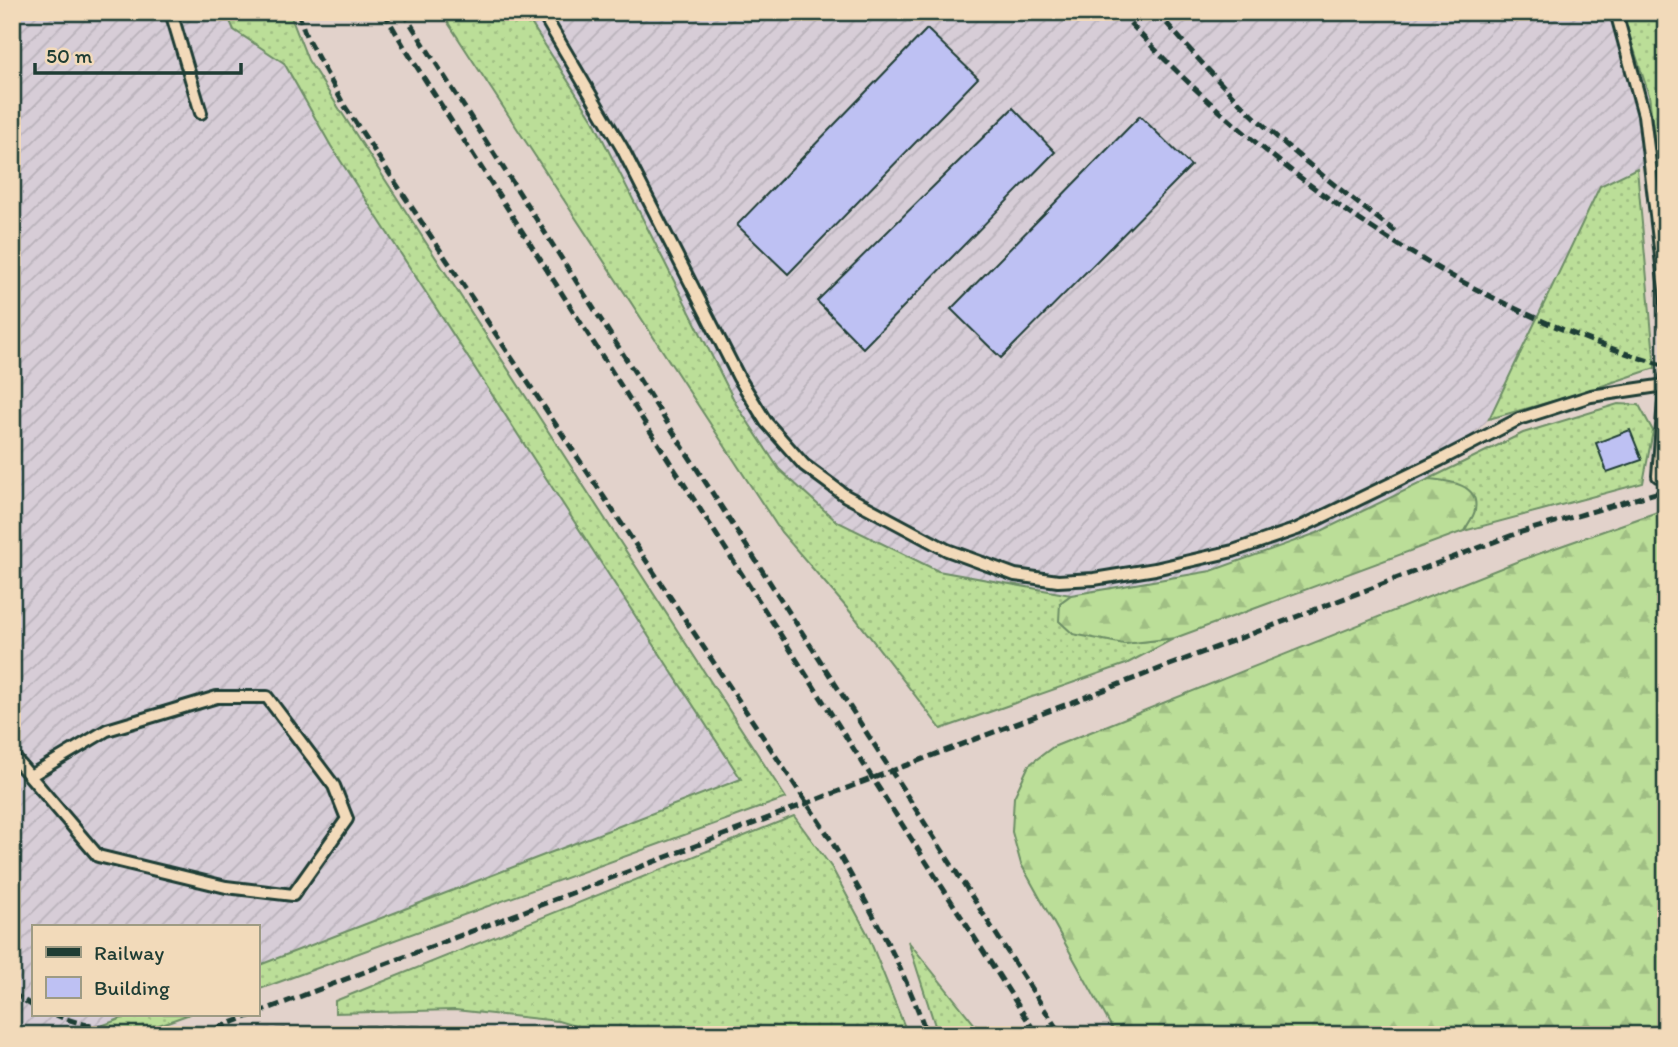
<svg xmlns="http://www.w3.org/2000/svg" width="1678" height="1047" viewBox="0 0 1678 1047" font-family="Itim,sans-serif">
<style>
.industrial{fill:url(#industrial-furrows)}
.grass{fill:url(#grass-dots);stroke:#6d8e66;stroke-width:2}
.forest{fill:url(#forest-firs);stroke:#6d8e66;stroke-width:2}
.building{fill:#bec1f3;stroke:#1f3d34;stroke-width:2}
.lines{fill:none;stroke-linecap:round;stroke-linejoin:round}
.service-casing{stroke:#1f3d34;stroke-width:16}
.service{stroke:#f2daba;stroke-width:10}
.rail{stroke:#1f3d34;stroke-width:5;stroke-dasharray:10 5;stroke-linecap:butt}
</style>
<defs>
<pattern id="industrial-furrows" width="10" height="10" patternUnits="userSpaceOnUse" patternTransform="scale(1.75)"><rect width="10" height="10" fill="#d7cdd7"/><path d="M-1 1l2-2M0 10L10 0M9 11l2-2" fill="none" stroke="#b8b1b9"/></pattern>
<pattern id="grass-dots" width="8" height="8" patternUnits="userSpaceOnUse" patternTransform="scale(1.75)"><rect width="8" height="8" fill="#bbde98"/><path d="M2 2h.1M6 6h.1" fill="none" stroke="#a0bf84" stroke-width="1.8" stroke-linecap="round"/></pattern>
<pattern id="forest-firs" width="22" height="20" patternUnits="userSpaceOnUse" patternTransform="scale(1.75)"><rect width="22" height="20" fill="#bbde98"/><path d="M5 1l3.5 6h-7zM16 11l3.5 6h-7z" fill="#a0bf84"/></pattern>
</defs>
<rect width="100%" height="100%" fill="#e2d2cb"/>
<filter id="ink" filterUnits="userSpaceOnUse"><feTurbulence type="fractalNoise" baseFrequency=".0143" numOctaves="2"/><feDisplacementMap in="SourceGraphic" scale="14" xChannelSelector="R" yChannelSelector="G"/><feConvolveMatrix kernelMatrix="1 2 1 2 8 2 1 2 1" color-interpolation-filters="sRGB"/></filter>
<g filter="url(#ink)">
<!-- industrial -->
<path class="industrial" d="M12 12H226L234 30 284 63 331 146 741 779 257 966V926H33V1014H133L77 1035H12Z
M522 12H1619L1624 19 1649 95 1657 159 1600 186 1489 419 1429 479 1317 533 1211 571 1071 595 938 571 836 521 779 469 736 403 593 120Z"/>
<!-- grass -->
<path class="grass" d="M226 12H289L308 60 340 110 786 798 257 990V966L741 779 331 146 284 63 234 30Z
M441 12H522L527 17 593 120 736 404 779 469 836 521 938 571 1071 595 1060 603 1124 644 1175 638 1126 664 941 729 853 615 781 532Z
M1619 12H1666V234L1649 95 1624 19Z
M1637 168 1655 368 1578 394 1489 419 1600 186Z
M1618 404 1639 405 1653 431 1643 483 1464 531 1475 510 1429 479 1523 433Z
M794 816 832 868 867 933 908 1035H605L558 1021 455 1010 335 1013V1001Z
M908 941 983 1035H938Z
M133 1014H190L131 1035H77Z"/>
<!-- forest -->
<path class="forest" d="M1429 479C1446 481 1480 483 1475 510 1474 517 1467 525 1464 531L1175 638 1124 644 1073 634 1059 621 1060 603 1071 595 1211 571 1317 533Z
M1666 509V1035H1116L1021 864 1012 832 1014 797 1029 765 1053 747 1521 560Z"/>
<!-- building -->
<path class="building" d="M927 29 978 78 788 274 737 225Z
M1013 108 1055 152 863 348 817 301Z
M1140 116 1191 166 1001 358 951 309Z
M1630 430 1642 460 1607 472 1596 443Z"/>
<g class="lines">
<defs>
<path id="service" d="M171 12 201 113
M542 12 622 148 739 378 766 422 804 465 846 496 947 550 1015 575 1058 581 1094 579 1155 569 1233 551 1297 529 1440 460 1519 419 1591 396 1665 385
M1616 12 1644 115 1666 298V325
M1658 476 1666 376
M12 755 98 856 226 887 293 895 347 819 334 786 267 697H217L107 730 30 776"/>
</defs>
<!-- service casing -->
<use href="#service" class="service-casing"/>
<!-- service -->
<use href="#service" class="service"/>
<!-- rail -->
<path class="rail" d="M298 12 306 36 344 105 828 835C865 900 903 964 927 1035
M384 12 406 50 1037 1035
M403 12 1061 1035
M1120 12C1264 172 1458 305 1666 366
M1157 12C1190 50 1223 88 1259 121 1303 161 1349 197 1396 232
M12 993 33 1006
M257 1013 1411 573 1518 533 1666 490
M53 1014C128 1044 211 1033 290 1030 362 1027 435 1025 508 1035
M217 1028 255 1014"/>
</g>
</g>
<!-- margin -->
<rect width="1678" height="1047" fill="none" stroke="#f2daba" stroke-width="42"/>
<rect x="21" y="21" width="1636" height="1005" fill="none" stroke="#1f3d34" stroke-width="2.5" filter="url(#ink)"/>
<!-- legend -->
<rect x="32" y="925" width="228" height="91" fill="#f2daba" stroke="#9e9b84" stroke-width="2"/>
<rect x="46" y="947" width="35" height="10" fill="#1f3d34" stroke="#9e9b84" stroke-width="2"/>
<text x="94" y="960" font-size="21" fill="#1f3d34">Railway</text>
<rect x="46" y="977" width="35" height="21" fill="#bec1f3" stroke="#9e9b84" stroke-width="2"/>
<text x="94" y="995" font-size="21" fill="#1f3d34">Building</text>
<!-- scale -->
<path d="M35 63v10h206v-10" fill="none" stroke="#1f3d34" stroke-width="3.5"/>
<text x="46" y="63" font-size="21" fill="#1f3d34" stroke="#f2daba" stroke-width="5" paint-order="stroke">50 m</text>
</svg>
